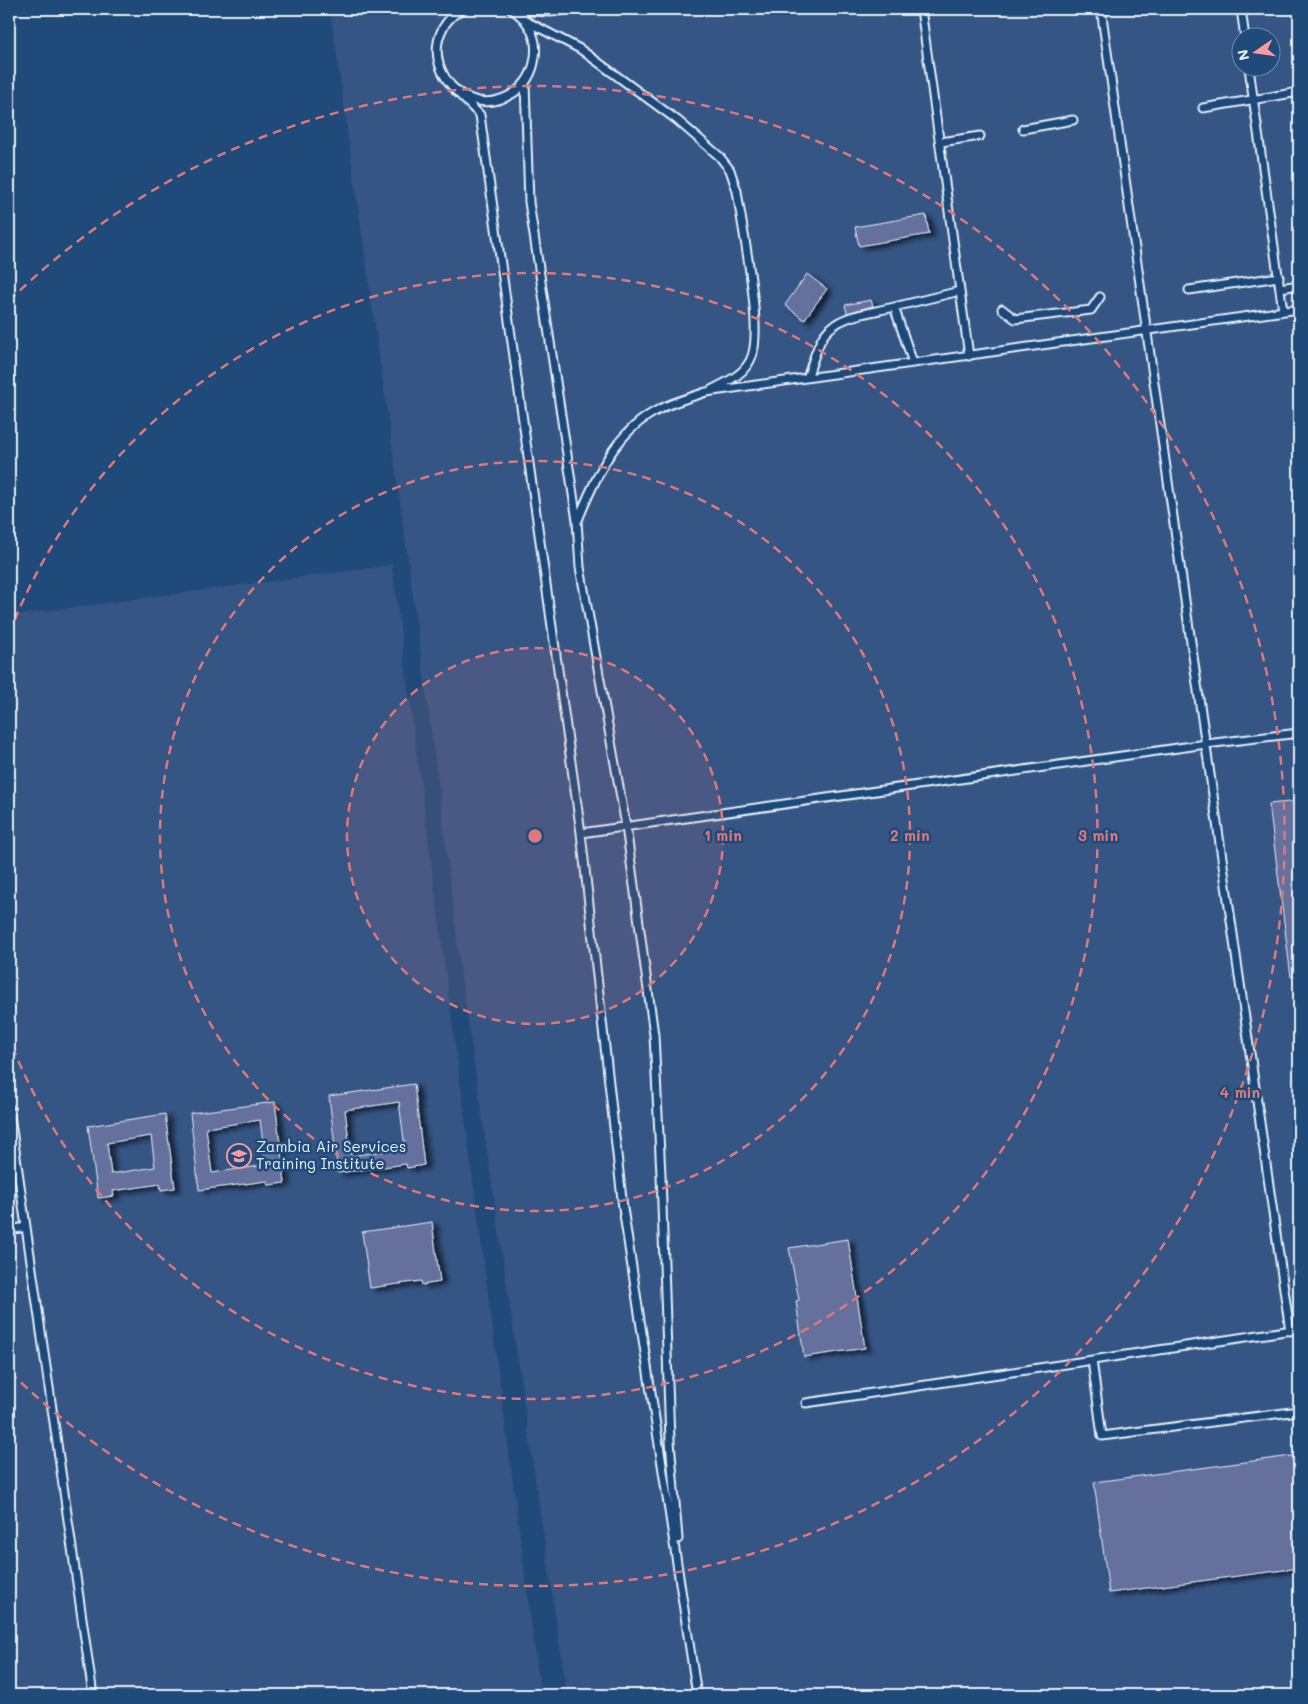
<svg xmlns="http://www.w3.org/2000/svg" width="1308" height="1704" viewBox="0 0 1308 1704" font-family="Mali,sans-serif">
<style>
.built{fill:#345584;fill-rule:evenodd}
.building{fill:#65709c;stroke:#e8f1f8;fill-rule:evenodd;filter:url(#shadow)}
.lines{fill:none;stroke-linecap:round;stroke-linejoin:round}
.lane-casing{stroke:#e8f1f8;stroke-width:11}
.lane{stroke:#1f4a7a;stroke-width:7}
.ring{fill:none;stroke:#dd787b;stroke-width:2.5;stroke-dasharray:9 6}
.labels{text-anchor:middle;stroke-width:5;stroke-linejoin:round;paint-order:stroke}
.poi-label{font-size:15px;fill:#e8f1f8;stroke:#1f4a7a;text-anchor:start}
.centre{fill:#dd787b;stroke:#1f4a7a;stroke-width:2.5}
.ring-label{font-size:15px;text-anchor:middle;font-weight:bold;fill:#dd787b;stroke:#1f4a7a;stroke-width:5;stroke-linejoin:round;paint-order:stroke}
</style>
<defs>
<filter id="shadow"><feDropShadow dx="5.5" dy="3" stdDeviation="2.5" flood-color="#0009"/></filter>
</defs>
<rect width="100%" height="100%" fill="#1f4a7a"/>
<filter id="ink" filterUnits="userSpaceOnUse"><feTurbulence type="fractalNoise" baseFrequency=".02" numOctaves="2"/><feDisplacementMap in="SourceGraphic" scale="10" xChannelSelector="R" yChannelSelector="G"/><feConvolveMatrix kernelMatrix="1 2 1 2 8 2 1 2 1" color-interpolation-filters="sRGB"/></filter>
<g filter="url(#ink)">
<!-- built -->
<path class="built" d="M330 9H1299V1695H567L461 975 438 781 405 538ZM1240 38H1270V68H1240Z
M392 565 541 1695H9V616Z"/>
<!-- building -->
<path class="building" d="M926 215 929 234 859 246 855 227Z
M807 274 827 289 804 320 785 305Z
M871 300 873 306 847 313 845 305Z
M1299 801V977H1291L1269 804Z
M414 1084 424 1165 407 1168 406 1164 338 1173 329 1096ZM399 1102 405 1148 351 1156 345 1110Z
M275 1102 285 1183 268 1185 267 1181 199 1190 190 1113ZM260 1120 266 1165 212 1173 206 1128Z
M165 1114 175 1188 161 1190 160 1184 113 1191 114 1196 98 1198 88 1126ZM151 1136 155 1167 111 1174 107 1143Z
M432 1222 440 1282 422 1285 421 1281 370 1288 362 1232Z
M848 1239 865 1348 804 1357 796 1301 799 1300 789 1248Z
M1299 1455V1568L1109 1593 1094 1482Z"/>
<g class="lines">
<defs>
<path id="lane" d="M462 9C405 44 457 127 512 94 525 86 533 73 535 57 538 37 528 19 511 9
M921 9 969 356
M1101 9C1162 450 1228 890 1290 1331
M1241 9 1245 38
M513 10 550 12 571 9
M526 21 580 49 677 120 719 156 730 170 737 191C742 228 763 325 752 356 746 374 727 382 711 390
M1249 68 1283 311
M525 83 529 202 577 521 580 567 626 826 654 1035 661 1175 670 1441 678 1539
M455 90 480 115 581 833 623 1208 697 1695
M1203 108 1299 92
M1023 129 1073 120
M941 142 980 136
M1280 288 1299 285
M1189 290 1279 277
M894 307 960 291
M1002 309 1015 319 1091 310 1100 297
M807 378C812 365 816 347 824 335 839 314 871 313 894 307L913 363
M578 520C596 476 616 429 662 408 676 401 692 397 706 392L1299 309
M581 833 1206 744 1299 733
M9 1108 93 1695
M9 1230 26 1227
M1092 1360 1102 1436 1299 1411
M806 1403 1299 1329"/>
</defs>
<!-- lane casing -->
<use href="#lane" class="lane-casing"/>
<!-- lane -->
<use href="#lane" class="lane"/>
</g>
</g>
<!-- distance rings -->
<circle cx="535" cy="836" r="188" fill="#dd787b" fill-opacity=".12"/>
<g class="ring">
<circle cx="535" cy="836" r="188"/>
<circle cx="535" cy="836" r="375"/>
<path d="M9 634A563 563 0 1 1 9 1038"/>
<path d="M9 301A750 750 0 1 1 9 1371"/>
</g>
<!-- icons -->
<defs>
<symbol id="university-ring" viewBox="-11 -11 22 22"><circle r="9.5" fill="#1f4a7a" stroke="#ff9aa2" stroke-width="1.5"/><path d="M0-5L7-2L0 1L-7-2ZM-4 1L0 2.5L4 1V4Q0 6-4 4Z" fill="#ff9aa2"/></symbol>
</defs>
<g fill-rule="evenodd">
<use href="#university-ring" x="225" y="1142" width="28" height="28"/>
</g>
<g class="labels">
<!-- poi labels -->
<g class="poi-label">
<text x="256" y="1152">Zambia Air Services<tspan x="256" dy="17">Training Institute</tspan></text>
</g>
</g>
<circle cx="535" cy="836" r="8" class="centre"/>
<g class="ring-label">
<text x="723" y="841">1 min</text>
<text x="910" y="841">2 min</text>
<text x="1098" y="841">3 min</text>
<text x="1240" y="1098">4 min</text>
</g>
<!-- margin -->
<rect width="1308" height="1704" fill="none" stroke="#1f4a7a" stroke-width="30"/>
<rect x="15" y="15" width="1278" height="1674" fill="none" stroke="#e8f1f8" stroke-width="2" filter="url(#ink)"/>
<!-- north arrow -->
<g transform="translate(1256 52) rotate(257)"><circle r="24" fill="#1f4a7a" stroke="#6f8dac"/>
<path d="M0-4L9 19L0 12L-9 19Z" fill="#ff9aa2"/>
<text y="-8" font-size="14" font-weight="bold" text-anchor="middle" fill="#e8f1f8">N</text>
</g>
</svg>
